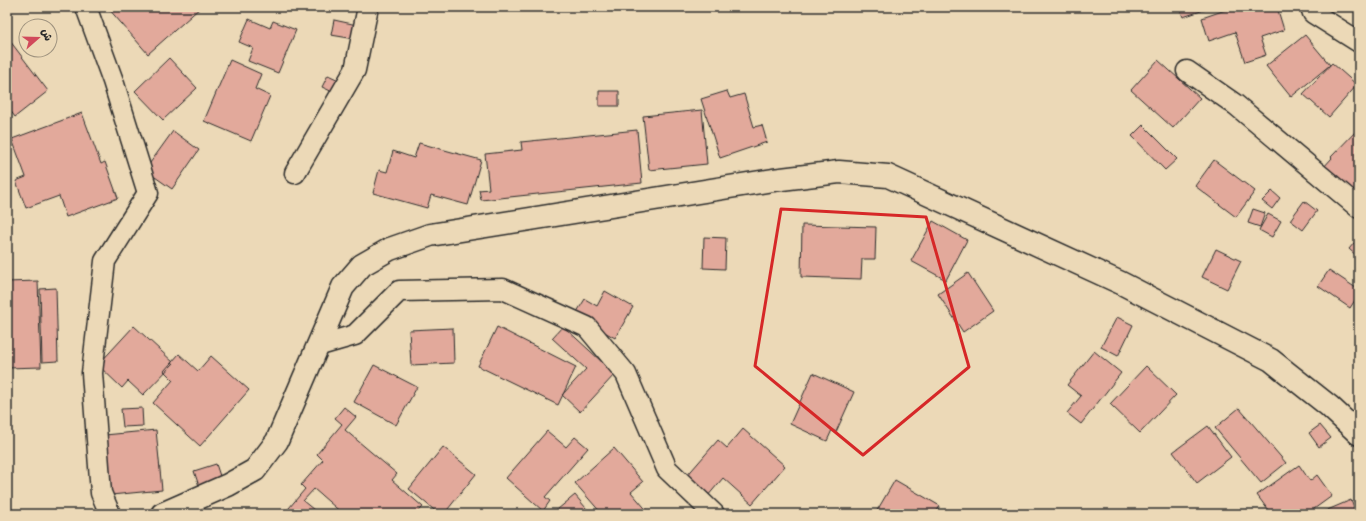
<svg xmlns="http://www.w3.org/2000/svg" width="1366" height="521" viewBox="0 0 1366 521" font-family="Dekko,'Playpen Sans Arabic',sans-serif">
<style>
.building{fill:#e2a99b;stroke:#2b2b2b}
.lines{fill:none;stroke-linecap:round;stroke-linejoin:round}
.minor-casing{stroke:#2b2b2b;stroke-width:23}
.secondary-casing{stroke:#2b2b2b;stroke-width:25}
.minor{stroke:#ecd9b7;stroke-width:20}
.secondary{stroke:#ecd9b7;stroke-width:22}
.marked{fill:none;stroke:#d62828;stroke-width:3;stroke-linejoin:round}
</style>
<rect width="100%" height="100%" fill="#ecd9b7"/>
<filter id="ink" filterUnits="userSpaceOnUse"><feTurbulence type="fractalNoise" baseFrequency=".025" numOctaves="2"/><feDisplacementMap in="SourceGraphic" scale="8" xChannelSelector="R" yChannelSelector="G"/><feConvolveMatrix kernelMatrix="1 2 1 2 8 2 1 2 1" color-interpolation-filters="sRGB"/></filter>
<g filter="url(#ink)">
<!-- building -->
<path class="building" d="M109 7H201L148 54 108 8Z
M1179 7H1213L1183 17Z
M1234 7H1277L1284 30 1260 38 1266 55 1245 62 1235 32 1209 41 1202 18Z
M1351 7H1359V11Z
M249 19 270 28 273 21 296 30 278 73 248 61 253 48 239 42Z
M334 20 357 25 355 39 331 35Z
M1305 35 1330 65 1291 97 1266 66Z
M7 37 48 91 15 117 7 106Z
M169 58 197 88 163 120 135 91Z
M230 60 261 74 255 89 270 96 251 141 204 121Z
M1158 60 1200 98 1173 128 1131 90Z
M1332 63 1357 85 1329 117 1303 94Z
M328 75 343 82 337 94 322 87Z
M599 91H619V106H599Z
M727 91 730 98 744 94 754 127 762 125 767 142 720 158 701 99Z
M702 110 707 164 649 170 643 116Z
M82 113 101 164 105 162 118 198 66 217 59 196 26 208 16 181 26 177 12 139Z
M1143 125 1177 159 1165 170 1132 136Z
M1359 128V203L1323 168 1332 158 1331 157Z
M637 130 642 183 481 200 479 190 489 189 485 154 522 150 521 142Z
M173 131 199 150 172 189 145 170Z
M419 143 481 160 468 205 431 195 427 208 373 193 379 170 387 172 393 151 414 158Z
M1214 160 1255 191 1236 217 1195 186Z
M1272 191 1280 198 1272 209 1262 201Z
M1304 201 1317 211 1303 230 1290 220Z
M1253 209 1265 213 1260 227 1248 223Z
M1268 214 1281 221 1272 237 1259 230Z
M933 221 967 240 946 280 911 261Z
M802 225 876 227 875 259H862L861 279 801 277Z
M704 237 726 238 725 269 703 268Z
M1359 237V258L1349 249Z
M1216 249 1241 261 1227 289 1202 277Z
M1329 270 1359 290V294L1350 308 1318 286Z
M968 273 993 311 963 332 938 294Z
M38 281 41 367 7 368V282Z
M56 288 58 361 42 362 40 289Z
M605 291 633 307 615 338 575 315 585 299 597 306Z
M1117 317 1133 325 1118 356 1101 347Z
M134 326 174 363 143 395 128 381 122 388 98 365Z
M563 326 615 374 580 412 562 395 586 369 552 338Z
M497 327 576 367 558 405 478 366Z
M453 328 454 363 411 365 409 330Z
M1094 351 1121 373 1081 424 1067 413 1081 396 1067 385Z
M179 354 198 371 211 356 249 390 200 446 153 403 173 380 164 371Z
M374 365 417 387 396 425 354 402Z
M1146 366 1176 395 1140 433 1110 404Z
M813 373 854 392 836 432 832 430 827 441 790 424Z
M344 407 356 417 345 430 397 474 392 480 423 507 416 514H356L355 513 354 514H343L314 489 303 501 319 514H284L305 489 301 485 323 460 317 454 342 424 335 418Z
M142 408 143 426 123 427 121 409Z
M1239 408 1286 463 1261 483 1215 428Z
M1320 425 1331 438 1319 447 1309 433Z
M1208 426 1231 457 1197 483 1173 452Z
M743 429 785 466 752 504 723 478 707 497 685 478 718 440 727 448Z
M156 430 162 490 111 495 105 435Z
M547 431 566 447 575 437 588 448 545 497 550 501 543 511 506 478Z
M443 447 476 474 444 514H439L409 489Z
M614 448 643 482 631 492 650 514H602L575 483Z
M216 464 221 479 199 486 194 471Z
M1299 465 1310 481 1317 475 1332 496 1307 514H1271L1257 495Z
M895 480 940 506 935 514H875Z
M575 495 591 514H552Z
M1351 500 1356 514H1318Z"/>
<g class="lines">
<defs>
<path id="minor" d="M86 7 113 81 148 193 105 261 92 373 101 493 110 514
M1311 7 1313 13 1359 42
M1187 71 1236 105 1359 208
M295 173 355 70 368 7
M317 346 355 335 399 291 503 289 587 327 626 374 667 469 714 514"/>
<path id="secondary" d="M162 514 228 485 255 470 277 441 343 287 362 265 390 249 430 235 773 180 839 172 888 176 1121 283 1271 360 1329 406 1359 434"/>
</defs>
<!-- minor casing -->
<use href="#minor" class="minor-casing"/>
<!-- secondary casing -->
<use href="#secondary" class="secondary-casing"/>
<!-- minor -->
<use href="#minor" class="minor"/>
<!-- secondary -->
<use href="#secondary" class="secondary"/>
</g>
</g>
<!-- marked area -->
<path class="marked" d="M781 209 926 217 969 367 863 455 755 366Z"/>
<!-- margin -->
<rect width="1366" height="521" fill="none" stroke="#ecd9b7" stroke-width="24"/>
<rect x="12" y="12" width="1342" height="497" fill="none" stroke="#2b2b2b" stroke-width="1.5" filter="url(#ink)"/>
<!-- north arrow -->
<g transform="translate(38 38) rotate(70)"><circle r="19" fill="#ecd9b7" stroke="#9f937f"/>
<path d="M0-3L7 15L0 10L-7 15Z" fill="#d1495b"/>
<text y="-6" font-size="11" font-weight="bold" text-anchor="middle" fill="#2b2b2b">ش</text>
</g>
</svg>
